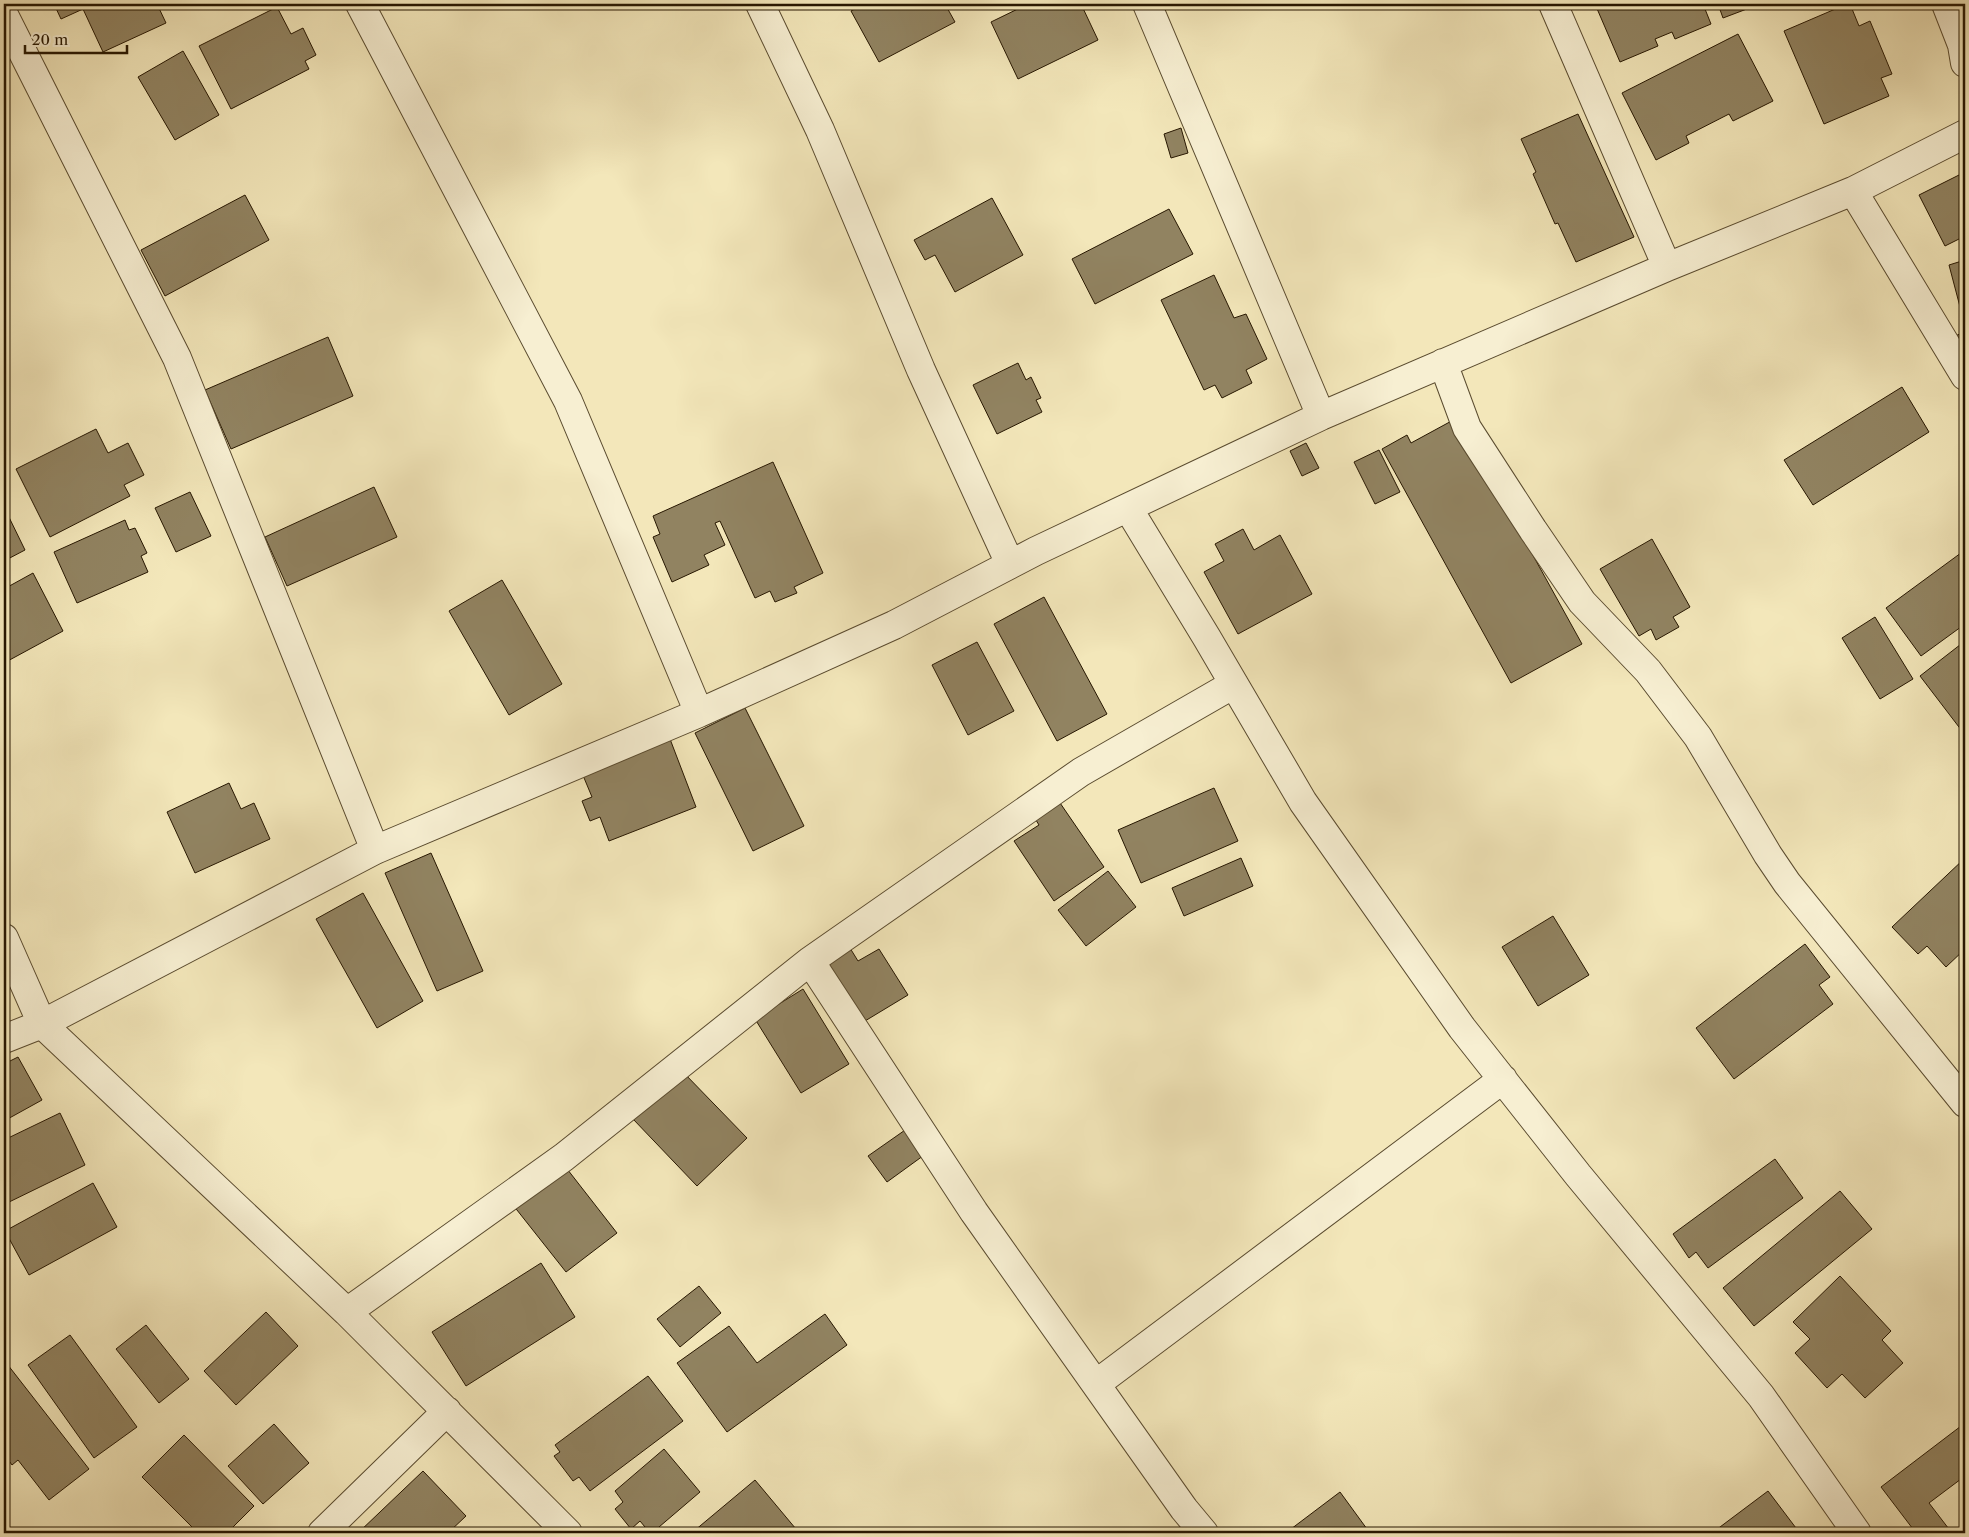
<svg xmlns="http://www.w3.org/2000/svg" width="1969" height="1537" viewBox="0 0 1969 1537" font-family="'Libre Caslon Text',serif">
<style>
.building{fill:#918361;stroke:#271701}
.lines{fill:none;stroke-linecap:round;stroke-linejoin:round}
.minor-casing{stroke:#5a4b2f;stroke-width:30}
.minor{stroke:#f7efd2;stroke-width:28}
</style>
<rect width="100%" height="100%" fill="#f3e7ba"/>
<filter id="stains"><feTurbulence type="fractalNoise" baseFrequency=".004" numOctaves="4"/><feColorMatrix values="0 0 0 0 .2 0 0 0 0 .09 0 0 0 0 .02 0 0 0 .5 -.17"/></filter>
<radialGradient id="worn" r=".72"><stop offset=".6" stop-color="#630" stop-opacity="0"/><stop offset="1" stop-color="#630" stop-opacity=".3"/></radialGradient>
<!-- building -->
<path class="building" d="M54 4H157L166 23 103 52 83 9 61 19Z
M864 4H945L955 22 879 62 851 11Z
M1028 4H1069L1071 8 1081 4 1098 40 1018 79 991 22Z
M1595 4H1703L1711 24 1675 39 1672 32 1655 39 1658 46 1620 62Z
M1718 4H1760L1723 18Z
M1847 4H1850L1859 26 1870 21 1892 74 1881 78 1889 96 1824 124 1784 31Z
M277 7 291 34 303 28 316 55 305 61 309 69 231 109 199 46Z
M1738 34 1773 101 1733 121 1729 114 1686 136 1689 143 1656 160 1622 93Z
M183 51 219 115 175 140 138 77Z
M1578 114 1634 237 1576 262 1558 223 1555 224 1533 174 1536 172 1521 139Z
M1181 128 1188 153 1171 158 1164 134Z
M1965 172V236L1945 246 1919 195Z
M245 195 269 240 165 296 141 250Z
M992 198 1023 255 955 292 935 255 925 260 914 240Z
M1169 209 1193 254 1095 304 1072 259Z
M1965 260V322H1964L1949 265Z
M1214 275 1234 318 1246 314 1267 359 1246 370 1252 383 1222 398 1215 385 1204 390 1161 300Z
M1965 332V369L1950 338Z
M328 337 353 396 231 449 205 390Z
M1018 363 1026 380 1031 377 1041 398 1036 400 1042 412 997 434 973 385Z
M1902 387 1929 432 1813 505 1784 460Z
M1457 418 1582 644 1511 683 1382 449 1407 435 1411 443Z
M96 429 108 453 128 443 144 475 124 485 130 496 50 537 16 469Z
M1306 443 1319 468 1302 476 1290 451Z
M1379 450 1400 492 1375 504 1354 462Z
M773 462 823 573 794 587 797 593 775 602 770 591 755 598 720 521 715 523 725 545 704 555 709 565 672 582 653 537 660 534 653 516Z
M374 487 397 537 287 586 265 537Z
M190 492 211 536 176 552 155 508Z
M4 507 25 550 4 561Z
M125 520 129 530 135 528 147 553 141 556 148 572 77 603 54 552Z
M1243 529 1254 550 1280 535 1312 594 1238 634 1204 572 1224 561 1215 544Z
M1652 539 1690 607 1673 617 1679 627 1656 640 1651 629 1639 636 1600 569Z
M1965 550V624L1921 656 1886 608Z
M33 573 63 631 4 663V589Z
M502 580 562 684 509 715 449 611Z
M1044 597 1107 714 1057 741 994 624Z
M1875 617 1913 679 1880 699 1842 638Z
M1965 641V729L1962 731 1920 676Z
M977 642 1014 711 968 735 932 665Z
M745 708 804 826 753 851 695 733Z
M670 739 696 807 609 841 600 817 590 821 582 801 592 797 582 773Z
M229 783 241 809 254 803 270 839 195 873 167 812Z
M1214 788 1238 841 1141 883 1118 830Z
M1058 800 1104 867 1054 901 1014 841 1039 825 1034 817Z
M431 853 483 971 437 991 385 873Z
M1241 858 1253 886 1184 916 1172 888Z
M1965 858V949L1946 967 1927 946 1918 954 1892 927Z
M1108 871 1136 907 1086 946 1058 910Z
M363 893 423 1001 377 1028 316 919Z
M1553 916 1589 975 1538 1006 1502 947Z
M1805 944 1830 977 1819 985 1833 1004 1734 1079 1696 1028Z
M850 948 858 961 879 949 908 995 860 1024 823 965Z
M803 989 849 1064 801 1093 755 1019Z
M18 1057 42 1100 4 1121V1064Z
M682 1071 747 1138 697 1186 633 1119Z
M60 1113 85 1165 5 1204 4 1140Z
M908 1128 927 1153 887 1182 868 1156Z
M1775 1159 1803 1198 1708 1268 1696 1252 1689 1258 1673 1234Z
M564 1165 617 1233 566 1272 513 1205Z
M93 1183 117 1227 29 1275 5 1231Z
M1840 1191 1872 1229 1754 1326 1723 1288Z
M541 1263 575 1317 466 1386 432 1332Z
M1840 1276 1891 1331 1882 1340 1903 1363 1865 1398 1842 1374 1827 1388 1795 1353 1810 1339 1793 1322Z
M699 1286 721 1313 680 1347 657 1319Z
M266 1312 298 1346 236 1405 204 1371Z
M825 1314 847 1345 727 1432 677 1363 729 1326 757 1363Z
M146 1325 189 1379 159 1403 116 1349Z
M70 1335 137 1427 94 1458 28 1365Z
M4 1360 89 1469 49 1500 18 1460 12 1465 4 1454Z
M648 1376 683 1421 590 1491 579 1477 573 1481 554 1456 560 1452 555 1445Z
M1965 1423V1476L1929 1503 1952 1533H1916L1881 1487Z
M274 1424 309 1463 263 1504 228 1466Z
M184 1435 254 1506 227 1533H198L142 1477Z
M664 1449 700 1492 652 1533H650L640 1521 631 1529 615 1509 623 1502 615 1491Z
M423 1471 466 1516 448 1533H358Z
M755 1480 796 1529 792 1533H695L694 1531Z
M1768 1491 1799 1532 1797 1533H1712Z
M1340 1492 1367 1529 1362 1533H1294L1291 1529Z"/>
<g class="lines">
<defs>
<path id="minor" d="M360 4 568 401 699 713
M760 4 820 130 921 370 1010 564
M1147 4 1321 416
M1553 4 1667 267
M1946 4 1962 45 1965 63
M4 15 177 358 375 850
M1853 191 1965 376
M1443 363 1467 428 1533 530 1582 602 1648 671 1698 737 1768 855 1787 883 1965 1103
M1128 508 1207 638 1303 802 1462 1028 1578 1175 1761 1396 1857 1533
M4 938 42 1024 347 1312 568 1533
M810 961 974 1212 1184 1509 1204 1533
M4 1039 42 1024 375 850 699 713 894 625 1036 551 1321 416 1667 267 1853 191 1965 134
M347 1312 564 1157 810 961 1081 772 1234 684
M1096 1384 1503 1079
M322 1533 447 1411"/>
</defs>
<!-- minor casing -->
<use href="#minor" class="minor-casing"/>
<!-- minor -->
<use href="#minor" class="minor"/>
</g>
<!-- margin -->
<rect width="1969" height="1537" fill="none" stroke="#f3e7ba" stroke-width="20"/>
<rect x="5" y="5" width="1959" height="1527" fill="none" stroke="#271701" stroke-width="2.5"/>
<rect x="10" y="10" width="1949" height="1517" fill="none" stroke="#271701"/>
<!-- scale -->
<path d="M25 45v8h102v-8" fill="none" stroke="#271701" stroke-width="2.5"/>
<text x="32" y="45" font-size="15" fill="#271701" stroke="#f7efd2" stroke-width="4" paint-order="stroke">20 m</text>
<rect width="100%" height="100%" filter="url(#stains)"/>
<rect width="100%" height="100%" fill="url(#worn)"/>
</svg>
